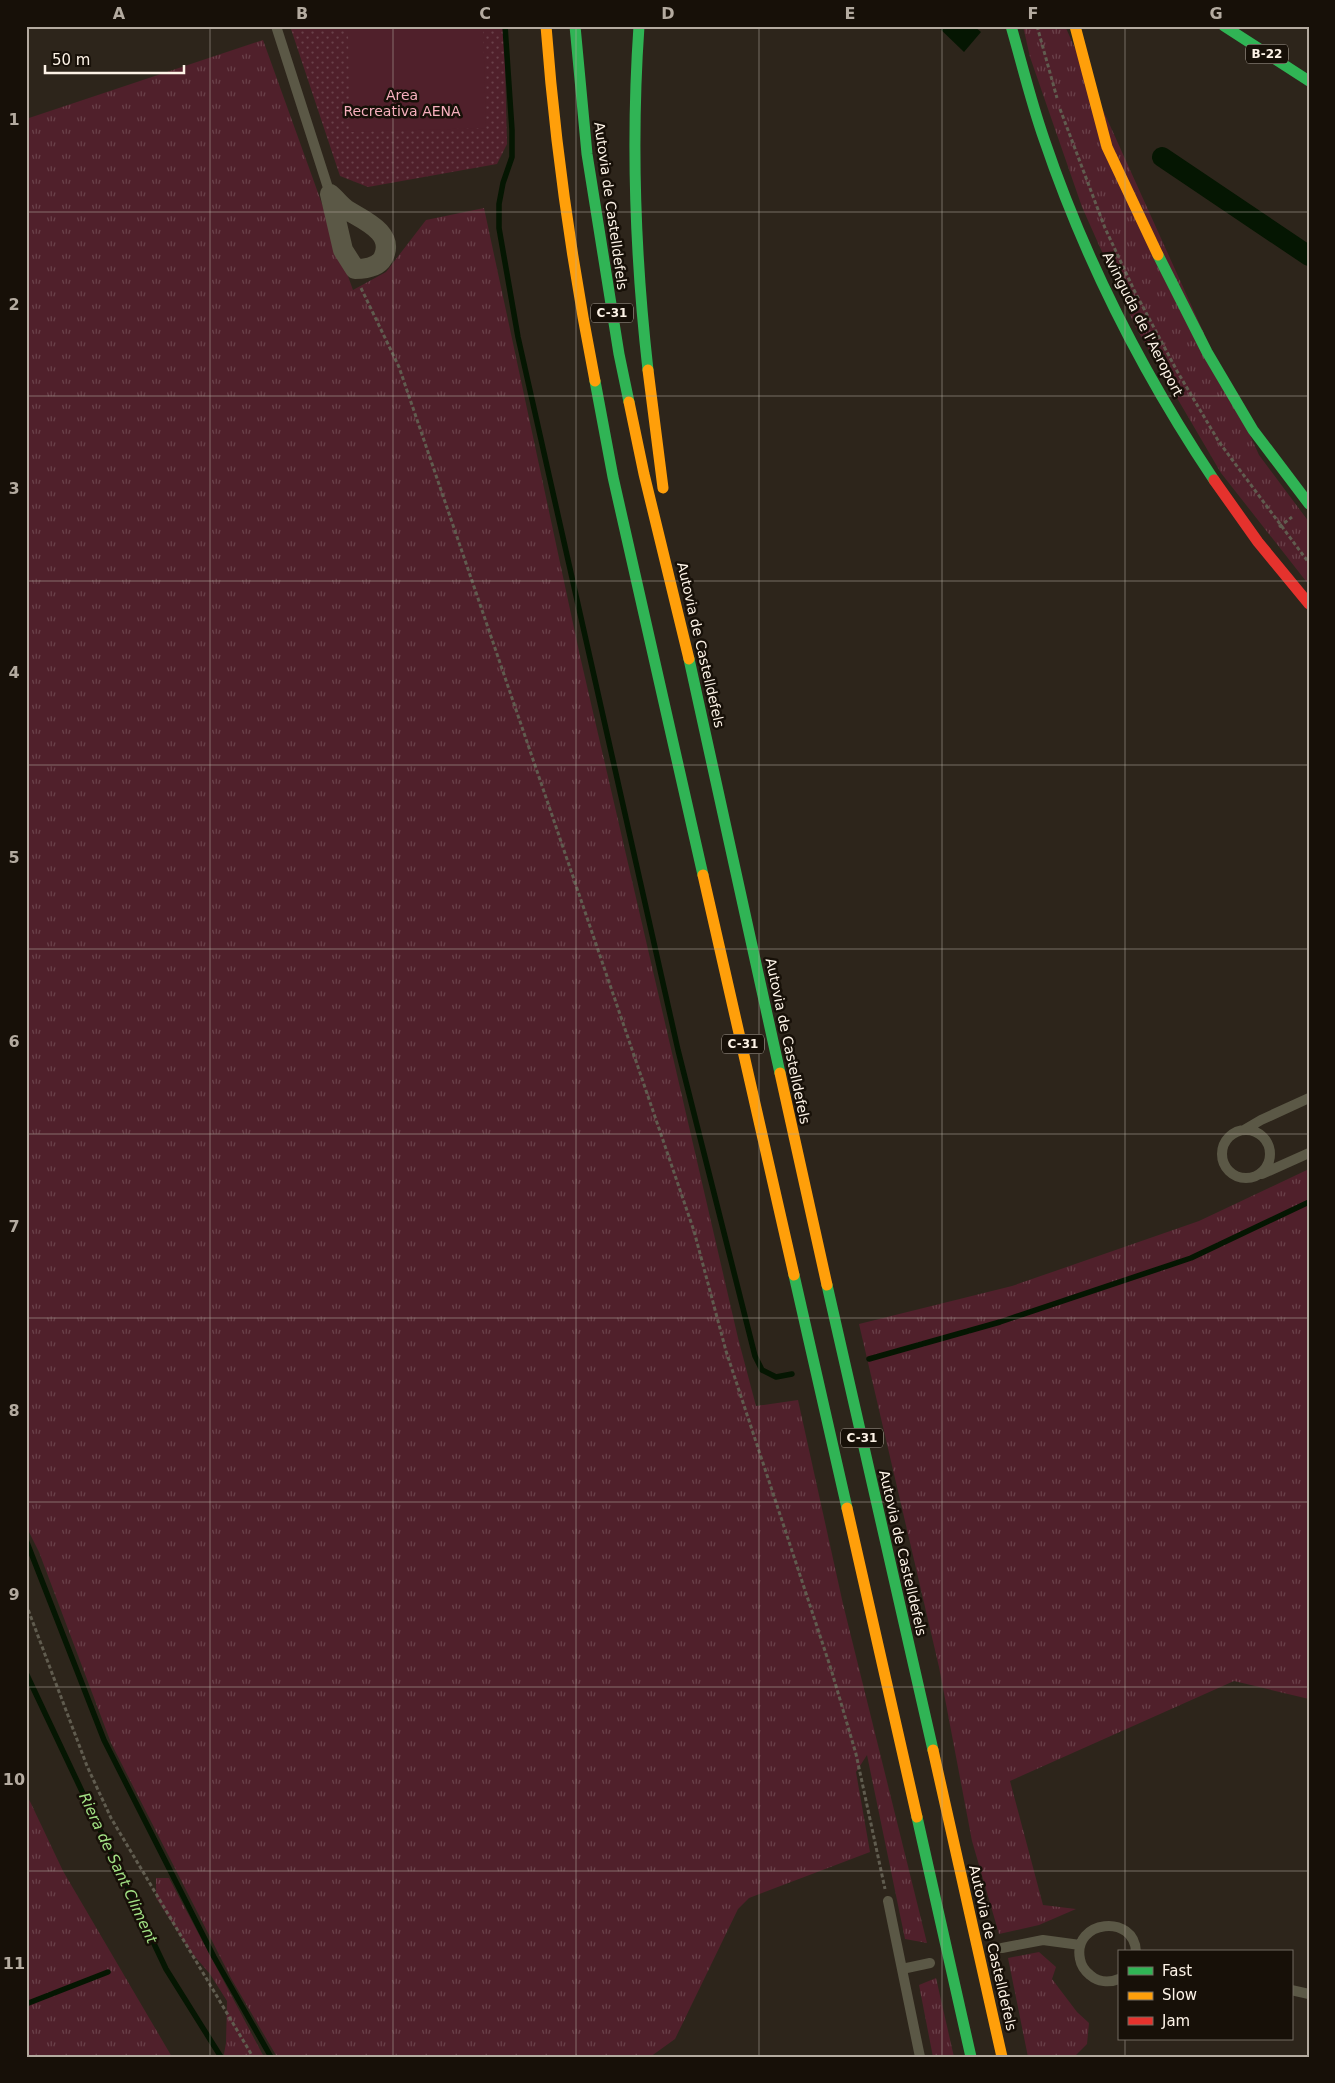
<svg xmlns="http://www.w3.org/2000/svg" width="1335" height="2083" viewBox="0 0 1335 2083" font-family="'DejaVu Sans',sans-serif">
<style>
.grass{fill:url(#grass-tufts)}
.park{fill:url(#park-dots)}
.pitch{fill:#50202b}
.water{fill:#051602}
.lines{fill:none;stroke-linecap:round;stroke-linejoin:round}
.stream{stroke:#051602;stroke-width:5.5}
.canal{stroke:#051602;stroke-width:20}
.path{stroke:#605c4f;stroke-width:3;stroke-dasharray:4 2.5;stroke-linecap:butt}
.lane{stroke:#5b5846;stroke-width:10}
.street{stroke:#5b5846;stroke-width:20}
.fast{stroke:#30b455;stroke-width:11}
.slow{stroke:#ff9f0a;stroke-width:11}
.jam{stroke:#e5322d;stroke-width:11}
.grid{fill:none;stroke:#b4aba0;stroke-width:1;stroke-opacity:0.55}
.labels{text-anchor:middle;stroke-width:5;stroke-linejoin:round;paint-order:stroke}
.shield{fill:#171008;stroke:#b8afa4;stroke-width:1}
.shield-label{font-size:12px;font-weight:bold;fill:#fdf3e7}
.park-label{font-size:14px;fill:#f7b0be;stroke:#171008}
.street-label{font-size:14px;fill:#fdf3e7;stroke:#171008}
.water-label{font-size:15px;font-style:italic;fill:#a2e284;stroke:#171008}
.neatline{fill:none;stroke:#b4aba0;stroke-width:2}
.grid-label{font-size:16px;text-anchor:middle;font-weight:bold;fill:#b4aba0}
</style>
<defs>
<pattern id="grass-tufts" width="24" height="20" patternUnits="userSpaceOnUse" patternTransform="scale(1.25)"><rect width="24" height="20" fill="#50202b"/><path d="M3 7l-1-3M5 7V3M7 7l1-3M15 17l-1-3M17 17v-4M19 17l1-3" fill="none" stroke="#6a414a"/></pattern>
<pattern id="park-dots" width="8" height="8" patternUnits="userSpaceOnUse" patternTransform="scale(1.25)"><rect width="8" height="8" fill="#50202b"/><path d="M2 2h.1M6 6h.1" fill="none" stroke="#6a414a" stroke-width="1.8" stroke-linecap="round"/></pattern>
</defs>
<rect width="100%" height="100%" fill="#2d251b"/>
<!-- grass -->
<path class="grass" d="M1023 26H1065L1259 455 1309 522V585L1221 473 1136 328 1082 207 1030 57Z
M263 40 353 290 386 272 426 220 484 208 580 656 738 1338 756 1406 798 1400 843 1604 927 1943 905 1939 867 1755 856 1772 870 1852 749 1898 738 1909 675 2039 650 2057H277L232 1980 111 1743 39 1552 26 1526V119Z
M1309 1169V1699L1234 1681 1010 1781 1043 1905 1076 1909 1039 1925 999 1934 972 1841 939 1667 859 1324 1012 1286 1199 1221Z
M26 1793 63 1871 172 2057H26Z
M156 1878H169L264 2057H225L224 2054 226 2043 227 2001 210 1974 190 1951 156 1898Z
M1039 1952 1056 1967 1052 1979 1077 2012 1089 2023 1087 2044 1074 2057H1028L1008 1958Z
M936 1978 954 2057H933L919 1985Z"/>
<!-- park -->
<path class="park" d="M290 26H504L507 144 497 164 368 187 340 176Z"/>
<!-- pitch -->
<path class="pitch" d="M348 26H483L486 128 350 132Z"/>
<!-- water -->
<path class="water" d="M937 26H974L981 32 964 52Z"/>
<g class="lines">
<!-- stream -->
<path class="stream" d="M505 26 512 130V157L503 183 499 204V228L518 337 678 1050 755 1356 762 1370 776 1377 792 1374
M869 1359 1000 1322 1191 1258 1309 1202
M26 1540 104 1740 214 1957 271 2057
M26 1673 166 1969 221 2057
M26 2004 108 1972"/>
<!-- canal -->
<path class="canal" d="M1162 157 1309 256"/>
<!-- path -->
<path class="path" d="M1037 26 1057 98
M1060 109 1105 228 1134 290 1177 371 1219 442 1309 563
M361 288 399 367 694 1231 726 1351 831 1669 856 1754 885 1889
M1279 527 1292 517
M26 1604 87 1766 111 1818 253 2057"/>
<!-- lane -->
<path class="lane" d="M276 26 330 194
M1222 1154a24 24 0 1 1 48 0a24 24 0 1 1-48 0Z
M1244 1130 1261 1120 1309 1098
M1262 1174 1309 1153
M888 1901 920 2057
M1002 1948 1043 1940 1080 1945
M902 1969 930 1963
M1119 1979C1109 1983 1098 1982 1090 1975 1085 1971 1081 1965 1080 1959 1072 1920 1135 1913 1136 1952
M1291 1990 1309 1994"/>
<!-- street -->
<path class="street" d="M330 194C336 199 341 206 347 210 363 220 396 233 383 258 378 267 365 269 355 269L343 250Z"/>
<!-- fast -->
<path class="fast" d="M575 26 587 154 619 354 629 402
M639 26C631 141 635 255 648 370
M1011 26C1022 64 1031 102 1044 139 1085 260 1143 374 1214 480
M1224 26 1309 81
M1158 255 1207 352 1253 430 1309 504
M595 381 613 477 703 875
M689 659 780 1073
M794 1275 847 1508
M827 1285 933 1750
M917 1817 971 2057"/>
<!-- slow -->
<path class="slow" d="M546 26C555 146 572 264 595 381
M1075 26 1107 147 1158 255
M648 370 663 488
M629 402 644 474 689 659
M703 875 794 1275
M780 1073 827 1285
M847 1508 917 1817
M933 1750 1002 2057"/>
<!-- jam -->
<path class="jam" d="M1214 480 1258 542 1309 604"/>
</g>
<!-- grid -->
<path class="grid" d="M210 26V2057M393 26V2057M576 26V2057M759 26V2057M942 26V2057M1125 26V1952M26 212H1309M26 396H1309M26 581H1309M26 765H1309M26 949H1309M26 1134H1309M26 1318H1309M26 1502H1309M26 1687H1309M26 1871H1309M1125 2039V2057"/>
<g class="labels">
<!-- shield labels -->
<g class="shield">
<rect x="1246" y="44.5" width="42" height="19" rx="4"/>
<rect x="591" y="303.5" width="42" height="19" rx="4"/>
<rect x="722" y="1034.5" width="42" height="19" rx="4"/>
<rect x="841" y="1428.5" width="42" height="19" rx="4"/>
</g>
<g class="shield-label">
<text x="1267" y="58">B-22</text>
<text x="612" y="317">C-31</text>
<text x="743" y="1048">C-31</text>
<text x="862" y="1442">C-31</text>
</g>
<!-- park labels -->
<g class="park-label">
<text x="402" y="100">Area<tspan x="402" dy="16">Recreativa AENA</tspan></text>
</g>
<!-- street labels -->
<g class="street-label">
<text transform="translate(611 206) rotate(82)" y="5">Autovia de Castelldefels</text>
<text transform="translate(1143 324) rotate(63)" y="5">Avinguda de l'Aeroport</text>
<text transform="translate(701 645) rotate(77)" y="5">Autovia de Castelldefels</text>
<text transform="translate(788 1041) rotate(78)" y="5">Autovia de Castelldefels</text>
<text transform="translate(903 1553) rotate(77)" y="5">Autovia de Castelldefels</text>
<text transform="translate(993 1948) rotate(77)" y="5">Autovia de Castelldefels</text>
</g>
<!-- water labels -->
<g class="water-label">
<text transform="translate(118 1868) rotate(65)" y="5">Riera de Sant Climent</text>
</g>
</g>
<!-- border -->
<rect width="1335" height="2083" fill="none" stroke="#171008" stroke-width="55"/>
<!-- legend -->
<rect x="1118" y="1950" width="175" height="90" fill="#171008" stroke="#736b61"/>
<rect x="1128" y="1967" width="25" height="8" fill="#30b455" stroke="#736b61"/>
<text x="1162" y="1976" font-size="15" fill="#fdf3e7">Fast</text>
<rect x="1128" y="1992" width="25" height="8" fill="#ff9f0a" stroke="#736b61"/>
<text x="1162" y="2000" font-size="15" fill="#fdf3e7">Slow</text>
<rect x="1128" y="2017" width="25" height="8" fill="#e5322d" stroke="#736b61"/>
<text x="1162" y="2026" font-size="15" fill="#fdf3e7">Jam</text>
<!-- scale -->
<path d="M45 65v8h139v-8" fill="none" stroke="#fdf3e7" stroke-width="2.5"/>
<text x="52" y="65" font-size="15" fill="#fdf3e7" stroke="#171008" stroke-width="4" paint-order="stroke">50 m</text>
<rect x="28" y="28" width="1280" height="2028" class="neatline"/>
<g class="grid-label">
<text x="119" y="19">A</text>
<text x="302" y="19">B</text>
<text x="485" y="19">C</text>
<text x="668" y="19">D</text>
<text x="850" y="19">E</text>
<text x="1033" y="19">F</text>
<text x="1216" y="19">G</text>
<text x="14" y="125">1</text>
<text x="14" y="310">2</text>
<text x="14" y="494">3</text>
<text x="14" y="678">4</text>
<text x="14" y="863">5</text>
<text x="14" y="1047">6</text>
<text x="14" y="1232">7</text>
<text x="14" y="1416">8</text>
<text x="14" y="1600">9</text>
<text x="14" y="1785">10</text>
<text x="14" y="1969">11</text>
</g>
</svg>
